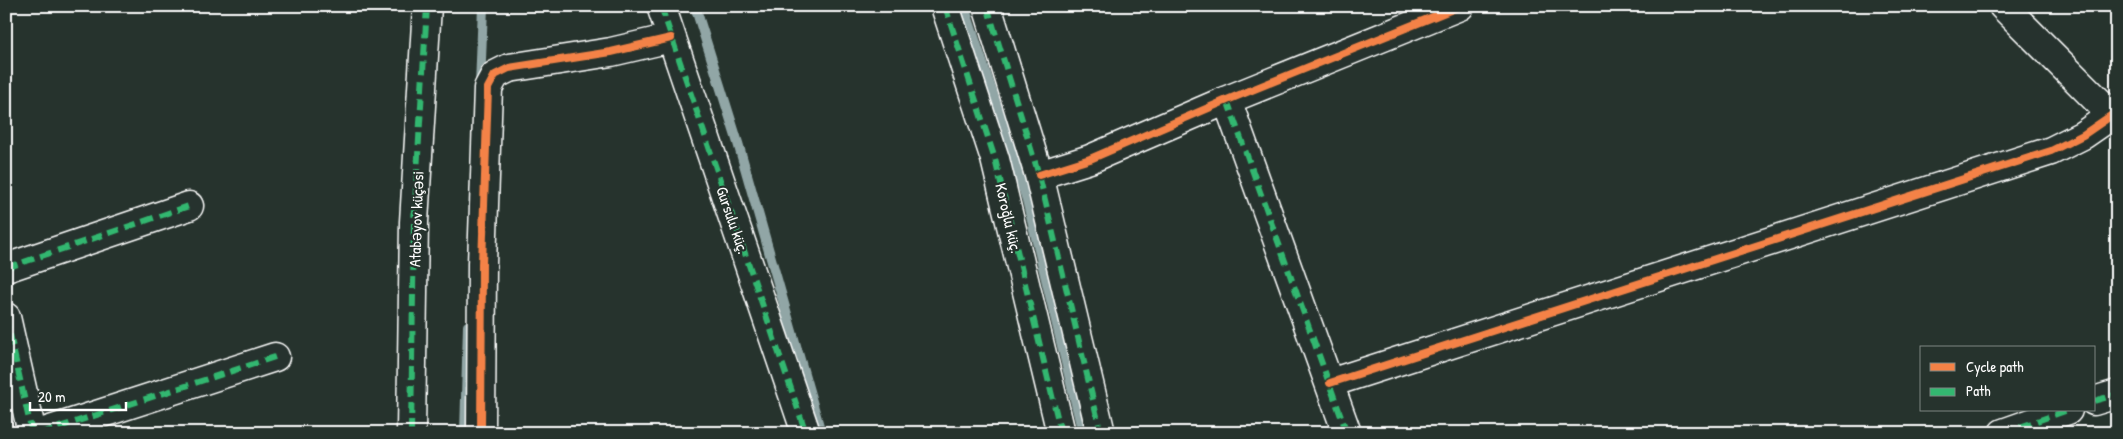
<svg xmlns="http://www.w3.org/2000/svg" width="2123" height="439" viewBox="0 0 2123 439" font-family="'Patrick Hand',sans-serif">
<style>
.lines{fill:none;stroke-linecap:round;stroke-linejoin:round}
.stream{stroke:#91a6a6;stroke-width:10}
.street-casing{stroke:#fff;stroke-width:31}
.street{stroke:#26332d;stroke-width:28}
.quiet{stroke:#33b770;stroke-width:6;stroke-dasharray:12 6;stroke-linecap:butt}
.cycleway-casing{stroke:#26332d;stroke-width:11}
.cycleway{stroke:#f48246;stroke-width:8}
.labels{text-anchor:middle;stroke-width:4.5;stroke-linejoin:round;paint-order:stroke}
.street-label{font-size:16px;fill:#fff;stroke:#26332d}
</style>
<rect width="100%" height="100%" fill="#26332d"/>
<filter id="ink" filterUnits="userSpaceOnUse"><feTurbulence type="fractalNoise" baseFrequency=".02" numOctaves="2"/><feDisplacementMap in="SourceGraphic" scale="10" xChannelSelector="R" yChannelSelector="G"/><feConvolveMatrix kernelMatrix="1 2 1 2 8 2 1 2 1" color-interpolation-filters="sRGB"/></filter>
<g filter="url(#ink)">
<g class="lines">
<!-- stream -->
<path class="stream" d="M695 6 738 143 821 433
M964 6 1027 200 1083 433
M480 87 483 6
M465 433 468 326"/>
<defs>
<path id="street" d="M661 6 806 433
M945 6 995 159 1061 433
M987 6 1039 175 1101 433
M2003 6 2117 120
M1227 100 1347 433
M1039 175 1090 159 1227 100 1460 6
M6 268 189 206
M6 317 32 433
M1330 383 2051 151 2083 135 2112 115
M2094 401 2117 394
M41 433 275 357
M411 433 414 222 427 6
M481 433 482 264 488 88 495 75 509 68 611 52 671 38
M2003 433 2068 410"/>
</defs>
<!-- street casing -->
<use href="#street" class="street-casing"/>
<!-- street -->
<use href="#street" class="street"/>
<!-- quiet -->
<path class="quiet" d="M661 6 806 433
M945 6 995 159 1061 433
M987 6 1039 175 1101 433
M1227 100 1347 433
M6 268 189 206
M6 317 32 433
M2094 401 2117 394
M41 433 275 357
M411 433 414 222 427 6
M2003 433 2068 410"/>
<defs>
<path id="cycleway" d="M1039 175 1090 159 1227 100 1460 6
M1330 383 2051 151 2083 135 2112 115
M481 433 482 264 488 88 495 75 509 68 611 52 671 38"/>
</defs>
<!-- cycleway casing -->
<use href="#cycleway" class="cycleway-casing"/>
<!-- cycleway -->
<use href="#cycleway" class="cycleway"/>
</g>
</g>
<g class="labels">
<!-- street labels -->
<g class="street-label">
<text transform="translate(1009 218) rotate(77)" y="6">Koroğlu küç.</text>
<text transform="translate(416 219) rotate(-88)" y="6">Atabəyov küçəsi</text>
<text transform="translate(733 220) rotate(71)" y="6">Gursulu küç.</text>
</g>
</g>
<!-- margin -->
<rect width="2123" height="439" fill="none" stroke="#26332d" stroke-width="25"/>
<rect x="12" y="12" width="2098" height="414" fill="none" stroke="#fff" stroke-width="2" filter="url(#ink)"/>
<!-- legend -->
<rect x="1920" y="346" width="175" height="65" fill="#26332d" stroke="#7d8581"/>
<rect x="1930" y="363" width="25" height="8" fill="#f48246" stroke="#7d8581"/>
<text x="1966" y="372" font-size="15" fill="#ffffff">Cycle path</text>
<rect x="1930" y="388" width="25" height="8" fill="#33b770" stroke="#7d8581"/>
<text x="1966" y="396" font-size="15" fill="#ffffff">Path</text>
<!-- scale -->
<path d="M30 402v8h96v-8" fill="none" stroke="#ffffff" stroke-width="2.5"/>
<text x="38" y="402" font-size="15" fill="#ffffff" stroke="#26332d" stroke-width="4" paint-order="stroke">20 m</text>
</svg>
